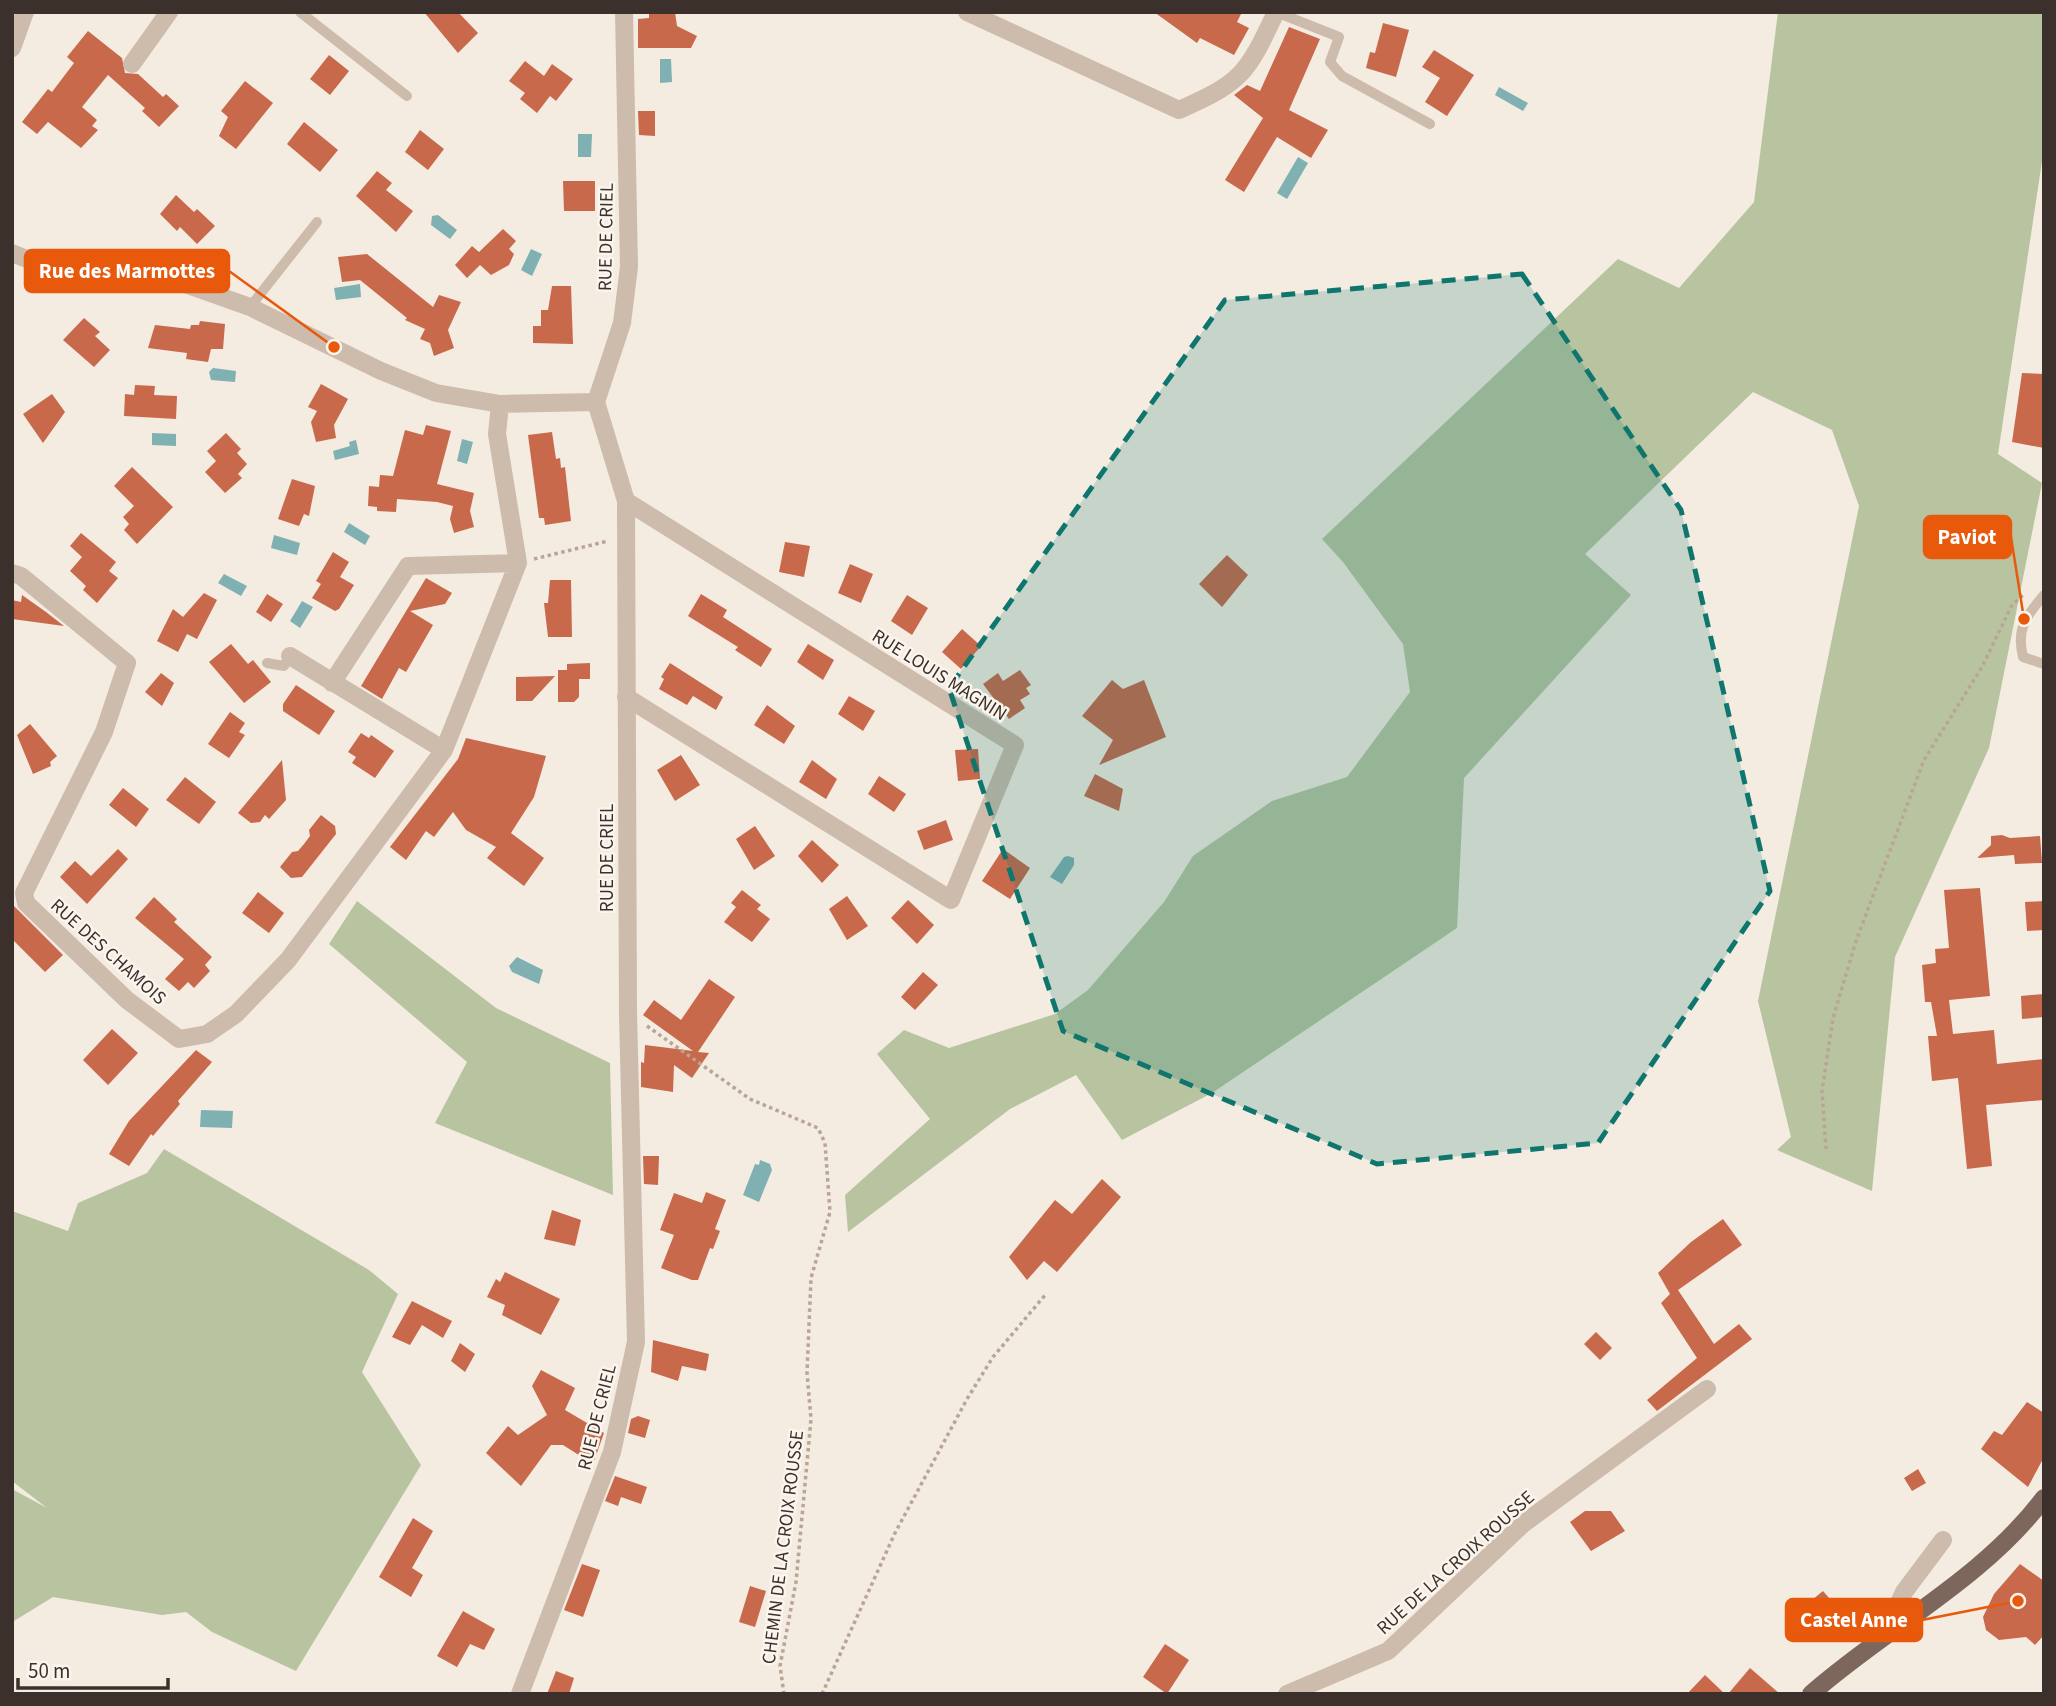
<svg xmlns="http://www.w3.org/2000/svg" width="2056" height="1706" viewBox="0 0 2056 1706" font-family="'Source Sans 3',sans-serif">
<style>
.green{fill:#b8c4a0}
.water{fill:#7fb0b2}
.building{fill:#c8694b}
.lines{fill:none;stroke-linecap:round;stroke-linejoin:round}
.path{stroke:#b9a596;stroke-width:3.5;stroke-dasharray:3.5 3.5;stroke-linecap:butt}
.lane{stroke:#cdbbac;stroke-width:10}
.street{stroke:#cdbbac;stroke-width:18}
.primary{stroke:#7d675c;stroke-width:18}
.marked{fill:#0f766e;fill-opacity:0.2;stroke:#0f766e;stroke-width:5;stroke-dasharray:14 9;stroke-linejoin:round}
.labels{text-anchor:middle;stroke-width:5;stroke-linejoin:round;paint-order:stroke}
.street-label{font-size:19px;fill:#3b302b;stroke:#fbf5ee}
.leader{fill:none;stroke:#e8590c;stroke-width:2.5}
.callout-dot{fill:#e8590c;stroke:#fbf5ee;stroke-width:2.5}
.callout{fill:#e8590c;stroke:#e8590c;stroke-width:2.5}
.callout-label{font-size:21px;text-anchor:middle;font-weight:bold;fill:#fff}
</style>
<rect width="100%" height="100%" fill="#f4ebe1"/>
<!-- green -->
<path class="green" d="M1778 12H2044V148L1998 454 2042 483 1989 748 1895 957 1872 1191 1777 1150 1791 1137 1758 1001 1859 506 1832 430 1753 392 1585 554 1631 595 1464 778 1457 928 1212 1093 1122 1140 1076 1075 1010 1109 848 1232 845 1195 930 1119 877 1054 904 1030 949 1048 1055 1014 1088 990 1164 902 1193 856 1272 801 1347 777 1410 692 1403 644 1343 562 1322 539 1618 259 1679 288 1754 202Z
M357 901 496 1008 610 1063 613 1195 435 1123 467 1062 329 944Z
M164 1149 369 1270 398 1294 362 1372 421 1465 296 1671 212 1632 186 1612 162 1615 53 1597 14 1621 12 1627V1489L47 1508 12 1481V1211L68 1231 78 1203 147 1173Z"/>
<!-- water -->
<path class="water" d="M660 59H671L672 82 660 83Z
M1499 87 1528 103 1523 111 1495 95Z
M578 134H592L591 157H578Z
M1298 157 1308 163 1287 199 1277 193Z
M438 215 457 230 450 239 431 225 432 216Z
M531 249 542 254 532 276 521 270Z
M360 284 361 297 336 300 334 288Z
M213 368 236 371 235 382 211 380 209 372Z
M152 433 176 434V446L152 445Z
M462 439 473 442 467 464 457 461Z
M356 440 359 454 335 460 333 451 350 446 349 442Z
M349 523 370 536 365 545 344 532Z
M274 535 300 543 297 555 271 548Z
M224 574 247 586 241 596 218 583Z
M302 601 313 607 300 628 290 621Z
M1068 856 1074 858V865L1062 884 1050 877 1064 857Z
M517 957 543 970 539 984 512 972 509 966Z
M201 1110 233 1111 232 1128 200 1127Z
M760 1160 770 1164 772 1170 759 1202 743 1195 755 1164 759 1165Z"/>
<!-- building -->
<path class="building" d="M424 12H458L478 33 458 53Z
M649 12H675L677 26 697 36 691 48H638V19L649 18Z
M1154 12H1242L1237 22 1249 28 1234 55 1200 38 1197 43Z
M1383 23 1409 30 1396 77 1366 68 1370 52 1375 53Z
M1289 27 1320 39 1289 110 1328 130 1311 158 1277 137 1244 192 1225 180 1263 118 1234 95 1247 85 1260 91Z
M88 31 122 58 125 73 138 74 163 97 166 94 179 106 159 127 142 111 145 108 108 75 82 107 97 120 92 126 98 130 81 148 48 122 37 134 22 122 48 89 52 92 74 63 67 57Z
M1434 50 1474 75 1447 116 1425 102 1440 78 1422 67Z
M329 55 349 71 330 95 310 79Z
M525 61 544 76 552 64 573 79 556 101 550 96 537 113 520 99 525 93 509 81Z
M245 81 273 103 236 149 219 136 228 117 221 111Z
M638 111H655V136L639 135Z
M304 122 338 150 320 172 287 144Z
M420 130 444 149 428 170 405 152Z
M377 171 392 183 386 190 413 211 396 232 356 196Z
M563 181H595V211H564Z
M176 195 194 212 197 209 215 226 197 244 180 227 177 231 160 214Z
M503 229 516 241 509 249 514 254 509 265 491 275 480 265 467 278 455 265 472 246 479 252Z
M367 254 433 307 439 295 461 302 448 330 454 348 434 356 430 343 420 339 425 329 405 320 407 318 360 280 342 282 338 257Z
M552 286H571L573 344 533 343V326H541V310H548Z
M84 318 100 332 95 336 110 350 94 367 63 340Z
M200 321 225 324 223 349H211L208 362 186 359 187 353 148 348 155 325 190 329 191 325H199Z
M2022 373 2044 374V448L2012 442Z
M321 384 348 399 334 425 336 438 316 442 311 422 317 411 308 407Z
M135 385 155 386 154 395 177 396 176 419 124 416 125 394 134 395Z
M52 394 65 412 43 443 23 414Z
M426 425 451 431 437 484 474 493 470 511 474 527 454 533 450 519 453 506 437 502 397 499 396 512 377 511V507L368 506 369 486 379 487 380 475 393 476 405 430 423 435Z
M552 432 556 459 560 458 561 468 565 467 571 521 545 525 544 518H539L528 435Z
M226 433 241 449 237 453 247 464 238 474 242 478 225 493 205 472 216 461 207 451Z
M132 467 173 507 137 544 124 530 129 524 123 517 134 506 114 486Z
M292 479 315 486 309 516 304 514 299 526 278 519Z
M81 533 116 562 109 571 118 578 97 603 83 590 86 586 70 571 82 557 70 546Z
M785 542 810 546 804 577 779 572Z
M333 552 349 562 340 577 354 585 339 609 335 611 312 598 321 584 316 581Z
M1227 555 1248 575 1222 607 1199 584Z
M850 564 873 574 861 603 838 593Z
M426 578 452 593 445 604 410 611 433 625 406 672 399 668 382 699 361 686Z
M550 580H571L572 637H548L544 603H548Z
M204 593 217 600 197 639 187 634 178 652 157 641 173 609 183 617Z
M267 594 283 604 271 622 256 612Z
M701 594 727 610 723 617 772 649 761 667 735 650 738 647 688 616Z
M22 595 46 612 64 626 12 619V600L21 602Z
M907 595 928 608 912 635 891 621Z
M962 629 981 646 961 669 942 652Z
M231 644 248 664 253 660 271 682 244 703 209 662Z
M808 644 834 660 823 680 797 662Z
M590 663V679H579V697L574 702H558V670H567V664Z
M670 663 723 697 716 710 693 696 687 705 659 689 664 679 661 677Z
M1020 670 1031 685 1026 688 1030 694 1020 700 1025 708 1009 719 983 684 998 673 1003 681Z
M161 673 174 683 162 706 145 692Z
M555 676 532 701H516V677Z
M1112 680 1123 689 1144 680 1166 737 1099 765 1113 740 1082 716Z
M296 685 335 711 319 735 283 711V704Z
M849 696 875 711 863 731 838 714Z
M767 705 795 726 784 744 754 725Z
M230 712 245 723 239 732 245 735 229 758 208 744Z
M30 724 57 756 50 762 51 766 33 774 17 735Z
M361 733 369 738 371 735 394 751 375 778 352 763 356 757 348 752Z
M466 738 546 756 534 797 511 833 544 858 524 886 487 858 496 847 466 830 453 812 434 837 426 831 406 860 390 847 458 759Z
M978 749 980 779 958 781 955 750Z
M681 755 700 785 675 801 657 770Z
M282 760 286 800 269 819 265 815 260 822 251 823 238 813Z
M812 760 837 779 826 799 799 782Z
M1095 774 1123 789 1119 811 1084 796Z
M879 776 906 794 894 812 868 794Z
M185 777 216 802 199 824 166 800Z
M123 788 149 809 136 827 109 805Z
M321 815 335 826 336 834 302 877 291 878 280 867 292 852 298 851 304 844 310 836 309 830Z
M946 820 953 840 924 850 917 831Z
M755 826 775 856 754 870 736 839Z
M2002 835 2010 838 2040 836 2042 863 2015 864 2014 855 1977 858 1991 845V836Z
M812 840 839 865 822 883 798 856Z
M118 849 128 859 87 904 60 877 75 861 91 876Z
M1003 849 1030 868 1010 899 982 881Z
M1980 888 1990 996 1949 1000 1953 1034 1994 1030 1997 1064 2044 1059V1100L1986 1105 1992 1166 1967 1169 1958 1078 1932 1081 1928 1036H1937L1931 1002H1925L1922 965 1936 963 1935 949 1949 948 1944 890Z
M742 890 761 905 757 909 770 919 752 942 724 922 736 907 731 903Z
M258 892 284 913 269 933 242 913Z
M847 896 868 926 847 940 829 909Z
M154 897 177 919 174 922 212 957 205 965 210 971 194 988 188 982 179 991 165 979 184 959 135 918Z
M908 900 934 925 917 944 891 918Z
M2044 901V930L2027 931 2025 902Z
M12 904 63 955 45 972 12 939Z
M923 972 938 985 915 1010 901 997Z
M709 979 735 997 698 1052 709 1053 692 1078 674 1065 673 1092 641 1087V1062L644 1063 645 1045 693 1051 643 1015 654 1000 681 1020Z
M2044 994V1017L2022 1019 2021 996Z
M112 1029 138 1053 108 1085 83 1060Z
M196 1050 212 1062 178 1101 180 1104 153 1136 151 1134 129 1166 109 1154 129 1121Z
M643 1156H659L658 1185 644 1184Z
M1102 1179 1121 1197 1057 1272 1044 1261 1027 1280 1009 1257 1055 1200 1072 1214Z
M706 1192 726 1200 715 1229 720 1231 713 1249 710 1248 698 1280H692L661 1268 674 1235 660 1230 674 1193 702 1203Z
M552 1210 581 1220 575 1246 544 1239Z
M1723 1219 1742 1245 1678 1290 1714 1344 1739 1324 1752 1339 1657 1411 1647 1400 1697 1358 1661 1303 1670 1294 1658 1273 1691 1242Z
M505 1272 560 1299 541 1335 502 1315 505 1305 487 1297 496 1279 500 1282Z
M412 1301 452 1321 443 1338 422 1325 410 1345 392 1337Z
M1596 1332 1612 1348 1600 1360 1584 1344Z
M653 1340 709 1354 706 1371 682 1366 678 1381 651 1372Z
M460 1343 475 1354 465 1372 451 1361Z
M541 1370 575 1388 565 1410 604 1433 593 1464 563 1445H551L521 1486 486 1453 508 1426 518 1435 547 1415 532 1386Z
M2027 1402 2044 1413V1457L2028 1487 1981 1449 1994 1431 2002 1435Z
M638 1416 650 1420 645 1438 628 1433 631 1419Z
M1918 1469 1926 1483 1912 1491 1904 1478Z
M615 1476 647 1487 641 1504 621 1497 618 1506 605 1501Z
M1585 1511H1611L1625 1531 1591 1551 1570 1522Z
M413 1518 433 1531 412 1568 423 1575 411 1597 379 1577Z
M582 1564 600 1570 583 1617 564 1610Z
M2020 1564 2044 1581V1635L2035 1645 2026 1637 1999 1640 1986 1630 1983 1617 1994 1594Z
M750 1586 766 1591 755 1627 739 1622Z
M1823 1591 1842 1613 1822 1630 1818 1626 1812 1631 1796 1613Z
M463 1611 495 1629 484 1650 470 1644 457 1667 437 1656Z
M1165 1644 1189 1660 1167 1694 1143 1677Z
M1750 1668 1780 1694H1728Z
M556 1671 574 1678 569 1694H547Z
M1705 1675 1725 1694H1687Z"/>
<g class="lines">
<!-- path -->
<path class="path" d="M534 559 608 541
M647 1026 750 1099 818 1128 825 1143 830 1212 811 1278 807 1373 811 1419 796 1582 780 1666 784 1694
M1826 1149 1822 1091 1833 1018 1856 941 1924 760 1982 667 2012 605 2023 595
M822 1694 895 1533 967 1399 993 1357 1046 1294"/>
<!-- lane -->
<path class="lane" d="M300 12 407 96
M1276 12 1339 37 1330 62 1342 76 1430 124
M250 307 317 222
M2044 595C2026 616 2016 629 2023 657L2044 664
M267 663 284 666 290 656"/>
<!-- street -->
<path class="street" d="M967 12 1179 110C1243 82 1247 73 1276 12
M12 48 25 12
M132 64 169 12
M12 253 39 264 122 270 188 285 250 307 381 371 436 393 500 404 596 402
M626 501 1015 745 951 900 626 697
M12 573 21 576 127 663 104 732 24 893 26 903 127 1000 179 1039 207 1034 236 1014 288 960 444 750 518 563 497 434 500 404
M290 656 444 750
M332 683 408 566 518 563
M1884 1635 1904 1592 1943 1540
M520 1694 612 1452 636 1342 628 1013 626 501 596 402 622 323 629 267 624 12
M1287 1694 1388 1651 1523 1524 1707 1389"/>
<!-- primary -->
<path class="primary" d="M1811 1694C1887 1627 1982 1580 2044 1498"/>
</g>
<!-- marked area -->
<path class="marked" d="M1522 274 1681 510 1770 891 1598 1143 1377 1164 1063 1031 949 688 1225 300Z"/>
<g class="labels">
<!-- street labels -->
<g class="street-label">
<text transform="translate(605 237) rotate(-89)" y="7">RUE DE CRIEL</text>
<text transform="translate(940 674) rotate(32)" y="7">RUE LOUIS MAGNIN</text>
<text transform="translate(606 858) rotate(-90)" y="7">RUE DE CRIEL</text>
<text transform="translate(109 951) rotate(42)" y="7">RUE DES CHAMOIS</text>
<text transform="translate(596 1417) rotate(-76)" y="7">RUE DE CRIEL</text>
<text transform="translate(782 1547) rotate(-83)" y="7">CHEMIN DE LA CROIX ROUSSE</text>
<text transform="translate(1455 1562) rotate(-42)" y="7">RUE DE LA CROIX ROUSSE</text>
</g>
</g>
<!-- callouts -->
<path class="leader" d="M334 347L229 271M2024 619L2011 537M2018 1601L1922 1620"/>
<g class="callout-dot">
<circle cx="334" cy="347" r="7"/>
<circle cx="2024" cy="619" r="7"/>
<circle cx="2018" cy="1601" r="7"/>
</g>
<g class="callout">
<rect x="25" y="250" width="204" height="42" rx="7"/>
<rect x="1924" y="516" width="87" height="42" rx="7"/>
<rect x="1786" y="1599" width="136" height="42" rx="7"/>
</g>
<g class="callout-label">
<text x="127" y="278">Rue des Marmottes</text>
<text x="1967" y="544">Paviot</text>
<text x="1854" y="1627">Castel Anne</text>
</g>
<!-- border -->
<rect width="2056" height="1706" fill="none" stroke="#3b302b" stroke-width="28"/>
<!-- scale -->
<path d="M18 1678v10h150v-10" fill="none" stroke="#3b302b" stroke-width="3.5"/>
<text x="28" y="1678" font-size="21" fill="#3b302b" stroke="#fbf5ee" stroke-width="5" paint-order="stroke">50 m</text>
</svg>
